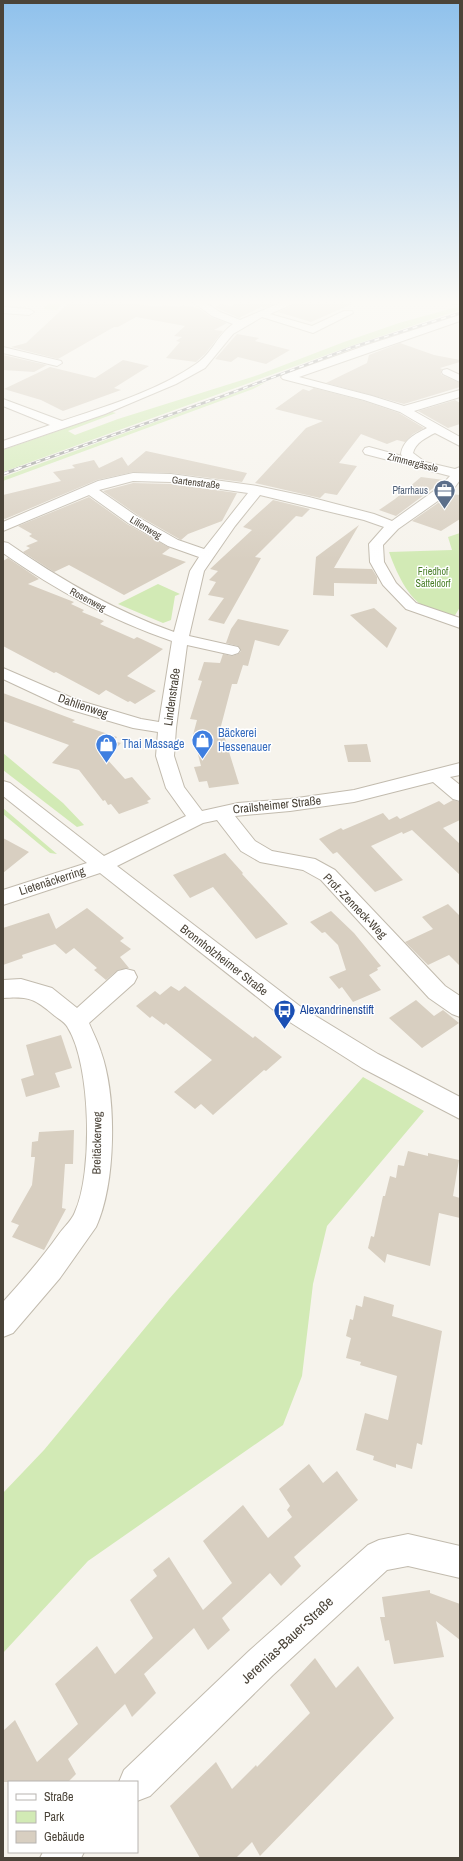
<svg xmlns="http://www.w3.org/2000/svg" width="463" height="1861" viewBox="0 0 463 1861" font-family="'Archivo Narrow',sans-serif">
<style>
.green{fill:#d2eab5}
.building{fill:#d8cfc1}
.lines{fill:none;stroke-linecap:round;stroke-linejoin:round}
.minor-casing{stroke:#c2bbae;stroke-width:2}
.minor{fill:#fff;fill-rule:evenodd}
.rail-far1-casing{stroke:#9a9a9a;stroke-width:2.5}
.rail-casing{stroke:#9a9a9a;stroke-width:3}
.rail-far1{stroke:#fff;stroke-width:1.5;stroke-dasharray:5;stroke-linecap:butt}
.rail{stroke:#fff;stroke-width:2;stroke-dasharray:6;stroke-linecap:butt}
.labels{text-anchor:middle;stroke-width:3;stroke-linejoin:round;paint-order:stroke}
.far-street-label{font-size:10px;fill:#4b4439;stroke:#fff}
.far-service-label{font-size:10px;fill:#4e5e75;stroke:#fff;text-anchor:end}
.far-park-label{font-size:10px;fill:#4a7f2a;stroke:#fff}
.street-label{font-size:12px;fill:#4b4439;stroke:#fff}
.shop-label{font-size:12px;fill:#366cbe;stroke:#fff;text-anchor:start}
.transit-label{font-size:12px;fill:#164399;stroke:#fff;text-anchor:start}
.near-street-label{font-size:14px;fill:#4b4439;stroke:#fff}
</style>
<rect width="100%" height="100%" fill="#f6f3ec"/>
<!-- green -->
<path class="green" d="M52 300H90L86 305 63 303 57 310 43 309Z
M460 306V310L351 346 3 472V450L112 412 116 413 68 431 75 435 118 419 258 375 344 342 399 323Z
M266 382 253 389 3 481V477Z
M460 533V607L454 617C445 614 435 612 427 608 408 600 395 569 389 552L452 550 448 537Z
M158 584 180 594 175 596 171 620 163 623 118 604Z
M3 753 63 803 84 825 77 827 3 770Z
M3 808 57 854 50 853 3 814Z
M363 1077 424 1111 327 1226 313 1284 302 1376 283 1425 88 1561 3 1653V1493L44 1450 169 1299Z"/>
<!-- building -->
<path class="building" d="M72 300H130L127 303 161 307 164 305 180 307 183 305 198 308 211 317 227 323 214 330 223 331 205 354 196 362 166 358 180 342 176 341 182 337 174 336 185 326 136 317 118 327H114L58 359 11 347 26 343Z
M244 300H284L264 308 261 307 239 318 215 307 221 304 230 306Z
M300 300H361L311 322 278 312 298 303Z
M237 334 259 338 255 341 290 350 266 364 238 357 231 362 215 359Z
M400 343 434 355 460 360V362L440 368 442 369 441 373 442 375 460 383V387L404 404 326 383 367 363 369 355Z
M3 355 47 365 34 372 3 370Z
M123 360 149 366 114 388 121 390 63 411 41 400 4 389 50 367 95 378Z
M314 388 364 401 399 413 424 428 413 434 405 442 397 440 387 444 361 434 339 463 357 466 337 495 325 493 320 498 255 483 306 428 323 421 275 409 303 389 309 391Z
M455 400 460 403V424L448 428 418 411Z
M146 451 247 473 242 482 171 473 133 472 97 480 5 519 3 518V495L61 481 53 472 75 468 72 465 94 460 99 468 122 457 128 466Z
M421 477 444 480 396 516 379 510 395 499Z
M133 483 171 484 237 493 222 521 188 534 181 540 139 516 103 491Z
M451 494 460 495V519L441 531 412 521Z
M89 497 127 524 170 548 162 554 186 562 124 595 69 565 54 572 23 552 30 548 26 546 38 541 29 536 32 534 18 526Z
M273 500 310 509 302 517 296 516 255 557 261 558 224 624 208 620 224 598 208 595 216 582 209 580 218 571 210 569 252 530 243 527Z
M359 525 334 568 372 569 377 577V584L334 583V596L313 595 316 557Z
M8 558 39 579 28 584 74 602 71 604 84 610 82 612 104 621 100 624 134 639 137 637 163 649 127 676 156 691 135 704 130 701 128 702 106 690 99 695 56 672 54 673 3 646V561Z
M374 608 397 628 387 648 350 615Z
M238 619 289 630 279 646 255 640 248 666 243 665 237 684H232L221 726 239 784 209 788 207 781 199 782 194 767 201 766 193 735 197 720 190 719 202 681 198 680 204 662 220 663 223 654 232 656 238 654 241 651 238 646 226 643 231 629Z
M3 693 75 720 72 722 117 737 114 741 121 743 106 758 125 779 132 777 151 799 147 801 149 803 119 814 111 804 108 805 105 800 103 801 79 770 52 763 69 745 3 721Z
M367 744 371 762H348L344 745Z
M453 800 460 802V820L443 828 460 844V875L412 830 403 834 402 832 371 846 403 880 375 892 337 852 333 854 319 839 341 828 343 830 383 813 389 820 397 816 400 819 439 801 444 805Z
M3 838 29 852 3 873Z
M225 853 243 873 242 874 288 924 256 939 213 887 190 898 173 875Z
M448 904 460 916V966L449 955 428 965 405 942 433 929 422 917Z
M87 908 124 938 120 941 131 949 120 957 129 968 118 970 106 980 94 970 97 968 74 948 66 954 55 944 22 955 23 958 3 965V928L49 913 56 929Z
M331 911 354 933 381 966 377 968 378 970 369 975 381 990 353 1002 342 987 339 989 329 977 346 970 338 945 325 932 322 933 310 922Z
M171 986 179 991 185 986 253 1038 255 1036 282 1057 266 1071 264 1070 213 1115 201 1104 195 1109 174 1092 212 1060 166 1023 164 1025 152 1016 150 1018 136 1006 155 991 160 995Z
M416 1000 434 1016 443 1010 459 1023 422 1048 389 1018Z
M61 1035 72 1068 55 1073 60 1087 26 1097 21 1079 34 1075 26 1045Z
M74 1130 73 1164H65L62 1208 66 1209 44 1250 12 1237 19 1225 11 1222 32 1185 35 1157H31L32 1142 38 1141 39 1132Z
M408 1151 428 1156V1153L459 1160 453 1196 460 1198V1218L439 1213 430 1266 387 1254 385 1263 368 1248 371 1236 374 1237 383 1196H385L390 1176 396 1178 398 1165 404 1166Z
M364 1296 394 1305 392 1316 442 1331 422 1445 417 1443 412 1469 396 1464V1468L373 1460 374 1456 356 1450 365 1413 388 1420 397 1376 360 1365 361 1362 346 1358 351 1338 346 1336 350 1319 353 1320 356 1305 362 1307Z
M309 1464 323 1483 337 1471 358 1500 294 1557 301 1566 281 1586 270 1573 222 1618 230 1630 208 1650 194 1628 144 1674 156 1693 132 1717 125 1704 68 1759 76 1774 68 1782H3V1731L15 1720 37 1762 78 1724 55 1684 97 1646 115 1674 153 1638 130 1600 157 1576 153 1570 169 1557 203 1610 232 1583 203 1541 243 1505 268 1538 292 1517 287 1510 290 1506 279 1489Z
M430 1590V1593L460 1604V1640L436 1621 444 1657 394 1664 389 1640 385 1641 380 1617H385L382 1597Z
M315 1658 336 1688 358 1666 394 1718 260 1856 252 1842 236 1858H200L170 1806 216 1762 232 1789 256 1765 257 1767 310 1713 290 1685Z"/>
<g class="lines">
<defs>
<path id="minor" d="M190 300H201L220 312 240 320 287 300H299L297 302 270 314 312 326 344 311H352L353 313 313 333 262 317 233 334 205 368 176 384 105 414 3 449V441L50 425 3 406V399L62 421C105 407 159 390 196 364 212 354 217 335 233 324L212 316Z
M446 300H460V304H454Z
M3 307 29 309 34 312 29 315 3 313Z
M460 315V321L299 377 372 396 404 406 460 390V397L414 411 460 437V446L435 433C427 437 415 443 413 453L425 462 455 469 460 467V480L452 491 398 529 383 545 384 562 396 583 416 603 460 618V628L406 609 383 585 370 562 369 544 384 527 364 520 260 495 235 526 204 571 189 636 238 647 240 650 238 653 232 655 187 645 176 728 174 756 184 787 202 811 238 803 290 799 354 790 460 763V775L450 777 460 785V801L453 799 433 782 354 802 290 811 235 816 255 841 272 851 315 859 335 870 445 986 460 996V1017L452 1014 429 998 321 880 303 870 260 862 241 851 217 820 203 823 117 866 301 1007 378 1054 460 1097V1119L362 1068 285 1019 100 873 3 905V890L87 863 3 796V781L10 783 104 856 186 816 166 788 156 756 158 732 133 728 65 708 3 679V668L77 700 141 719 159 722 172 641C109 619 57 591 3 553V542L8 543C61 580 113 610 174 632L190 571 199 557 168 546 128 523 89 495 3 531V522L98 481 133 473 171 474 257 486 309 497 374 514 392 521 442 485 450 476 365 454 363 451 365 448 369 447 402 456 401 454C403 440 415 434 427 428L400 412 364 400 283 379 281 377 283 375 364 346ZM133 481 171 482 248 493 204 549 178 540 138 517 99 490Z
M3 347 61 361 62 363 57 366 3 353Z
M447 369 460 375V382L443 374 442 372 443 370Z
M126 969 134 971 137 977 134 983 89 1023C93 1033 98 1042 101 1052 117 1097 116 1183 96 1227L60 1278 13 1333 3 1337V1302C23 1280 42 1258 59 1234 64 1227 72 1220 75 1212 93 1173 91 1065 68 1028 66 1023 59 1019 55 1016 35 999 30 996 3 998V980L21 979 52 988 77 1008 118 971Z
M408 1534 460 1546V1578L408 1566 387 1570 273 1675 150 1796 137 1801V1782H119L124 1770 249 1651 368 1545 379 1540Z
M43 1852H84L81 1858H40Z"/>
</defs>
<!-- minor casing -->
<use href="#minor" class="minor-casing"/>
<!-- minor -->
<use href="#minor" class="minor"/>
<defs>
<path id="rail-far1" d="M17 469 223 396 353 347 460 313"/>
<path id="rail" d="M3 474 20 468"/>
</defs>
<!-- rail-far1 casing -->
<use href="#rail-far1" class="rail-far1-casing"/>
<!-- rail casing -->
<use href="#rail" class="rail-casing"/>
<!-- rail-far1 -->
<use href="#rail-far1" class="rail-far1"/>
<!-- rail -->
<use href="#rail" class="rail"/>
</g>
<!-- sky -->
<linearGradient id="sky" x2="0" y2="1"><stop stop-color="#8fc1ec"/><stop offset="0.54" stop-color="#fbfaf6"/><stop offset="1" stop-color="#fbfaf6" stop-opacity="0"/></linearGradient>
<rect width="463" height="560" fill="url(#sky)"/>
<!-- icons -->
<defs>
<symbol id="office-pin" viewBox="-11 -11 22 30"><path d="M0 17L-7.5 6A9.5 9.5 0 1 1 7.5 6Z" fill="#5c6f8a" stroke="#fff"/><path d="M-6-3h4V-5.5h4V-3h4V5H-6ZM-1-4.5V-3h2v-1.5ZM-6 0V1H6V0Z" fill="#fff"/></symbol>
<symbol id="shop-pin" viewBox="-11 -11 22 30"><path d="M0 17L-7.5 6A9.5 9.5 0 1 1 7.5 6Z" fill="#3f7fe0" stroke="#fff"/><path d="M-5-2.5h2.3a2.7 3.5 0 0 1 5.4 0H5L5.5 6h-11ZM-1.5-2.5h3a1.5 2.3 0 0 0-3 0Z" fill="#fff"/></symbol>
<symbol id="bus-pin" viewBox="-11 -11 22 30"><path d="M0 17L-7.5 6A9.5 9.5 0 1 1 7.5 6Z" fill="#1a4fb4" stroke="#fff"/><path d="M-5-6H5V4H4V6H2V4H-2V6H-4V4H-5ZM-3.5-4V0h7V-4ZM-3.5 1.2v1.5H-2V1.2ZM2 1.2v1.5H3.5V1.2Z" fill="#fff"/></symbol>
</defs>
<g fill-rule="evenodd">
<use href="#office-pin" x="432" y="478" width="25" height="34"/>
<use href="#shop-pin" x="190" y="728" width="25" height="34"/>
<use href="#shop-pin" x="94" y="732" width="25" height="34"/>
<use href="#bus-pin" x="272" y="998" width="25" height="34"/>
</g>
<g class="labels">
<!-- far-street labels -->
<g class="far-street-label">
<text transform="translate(413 462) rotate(14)" y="4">Zimmergässle</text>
<text transform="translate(196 482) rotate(7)" y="4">Gartenstraße</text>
<text transform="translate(146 527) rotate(31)" y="4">Lilienweg</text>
<text transform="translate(88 599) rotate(28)" y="4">Rosenweg</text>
</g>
<!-- far-service labels -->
<g class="far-service-label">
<text x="428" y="494">Pfarrhaus</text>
</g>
<!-- far-park labels -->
<g class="far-park-label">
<text x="433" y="575">Friedhof<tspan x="433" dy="12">Satteldorf</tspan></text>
</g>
<!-- street labels -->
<g class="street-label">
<text transform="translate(172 697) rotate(-82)" y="4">Lindenstraße</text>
<text transform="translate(83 706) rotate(19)" y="4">Dahlienweg</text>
<text transform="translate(277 805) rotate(-6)" y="4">Crailsheimer Straße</text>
<text transform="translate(52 881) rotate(-18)" y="4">Lietenäckerring</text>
<text transform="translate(355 906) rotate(46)" y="4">Prof.-Zenneck-Weg</text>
<text transform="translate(224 960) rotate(38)" y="4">Bronnholzheimer Straße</text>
<text transform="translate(97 1143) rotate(-89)" y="4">Breitäckerweg</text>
</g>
<!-- shop labels -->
<g class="shop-label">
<text x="218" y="737">Bäckerei<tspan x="218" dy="14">Hessenauer</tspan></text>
<text x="122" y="748">Thai Massage</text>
</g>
<!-- transit labels -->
<g class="transit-label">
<text x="300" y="1014">Alexandrinenstift</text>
</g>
<!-- near-street labels -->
<g class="near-street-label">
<text transform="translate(287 1640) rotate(-43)" y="5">Jeremias-Bauer-Straße</text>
</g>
</g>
<!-- border -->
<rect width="463" height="1861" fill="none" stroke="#4b4439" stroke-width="8"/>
<!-- legend -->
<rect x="8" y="1781" width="130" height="72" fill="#ffffff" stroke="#b7b4b0"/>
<rect x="16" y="1794" width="20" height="6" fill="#ffffff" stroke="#b7b4b0"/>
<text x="44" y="1801" font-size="12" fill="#4b4439">Straße</text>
<rect x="16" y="1811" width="20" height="12" fill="#d2eab5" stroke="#b7b4b0"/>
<text x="44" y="1821" font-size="12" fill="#4b4439">Park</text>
<rect x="16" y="1831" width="20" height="12" fill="#d8cfc1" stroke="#b7b4b0"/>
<text x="44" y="1841" font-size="12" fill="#4b4439">Gebäude</text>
</svg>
